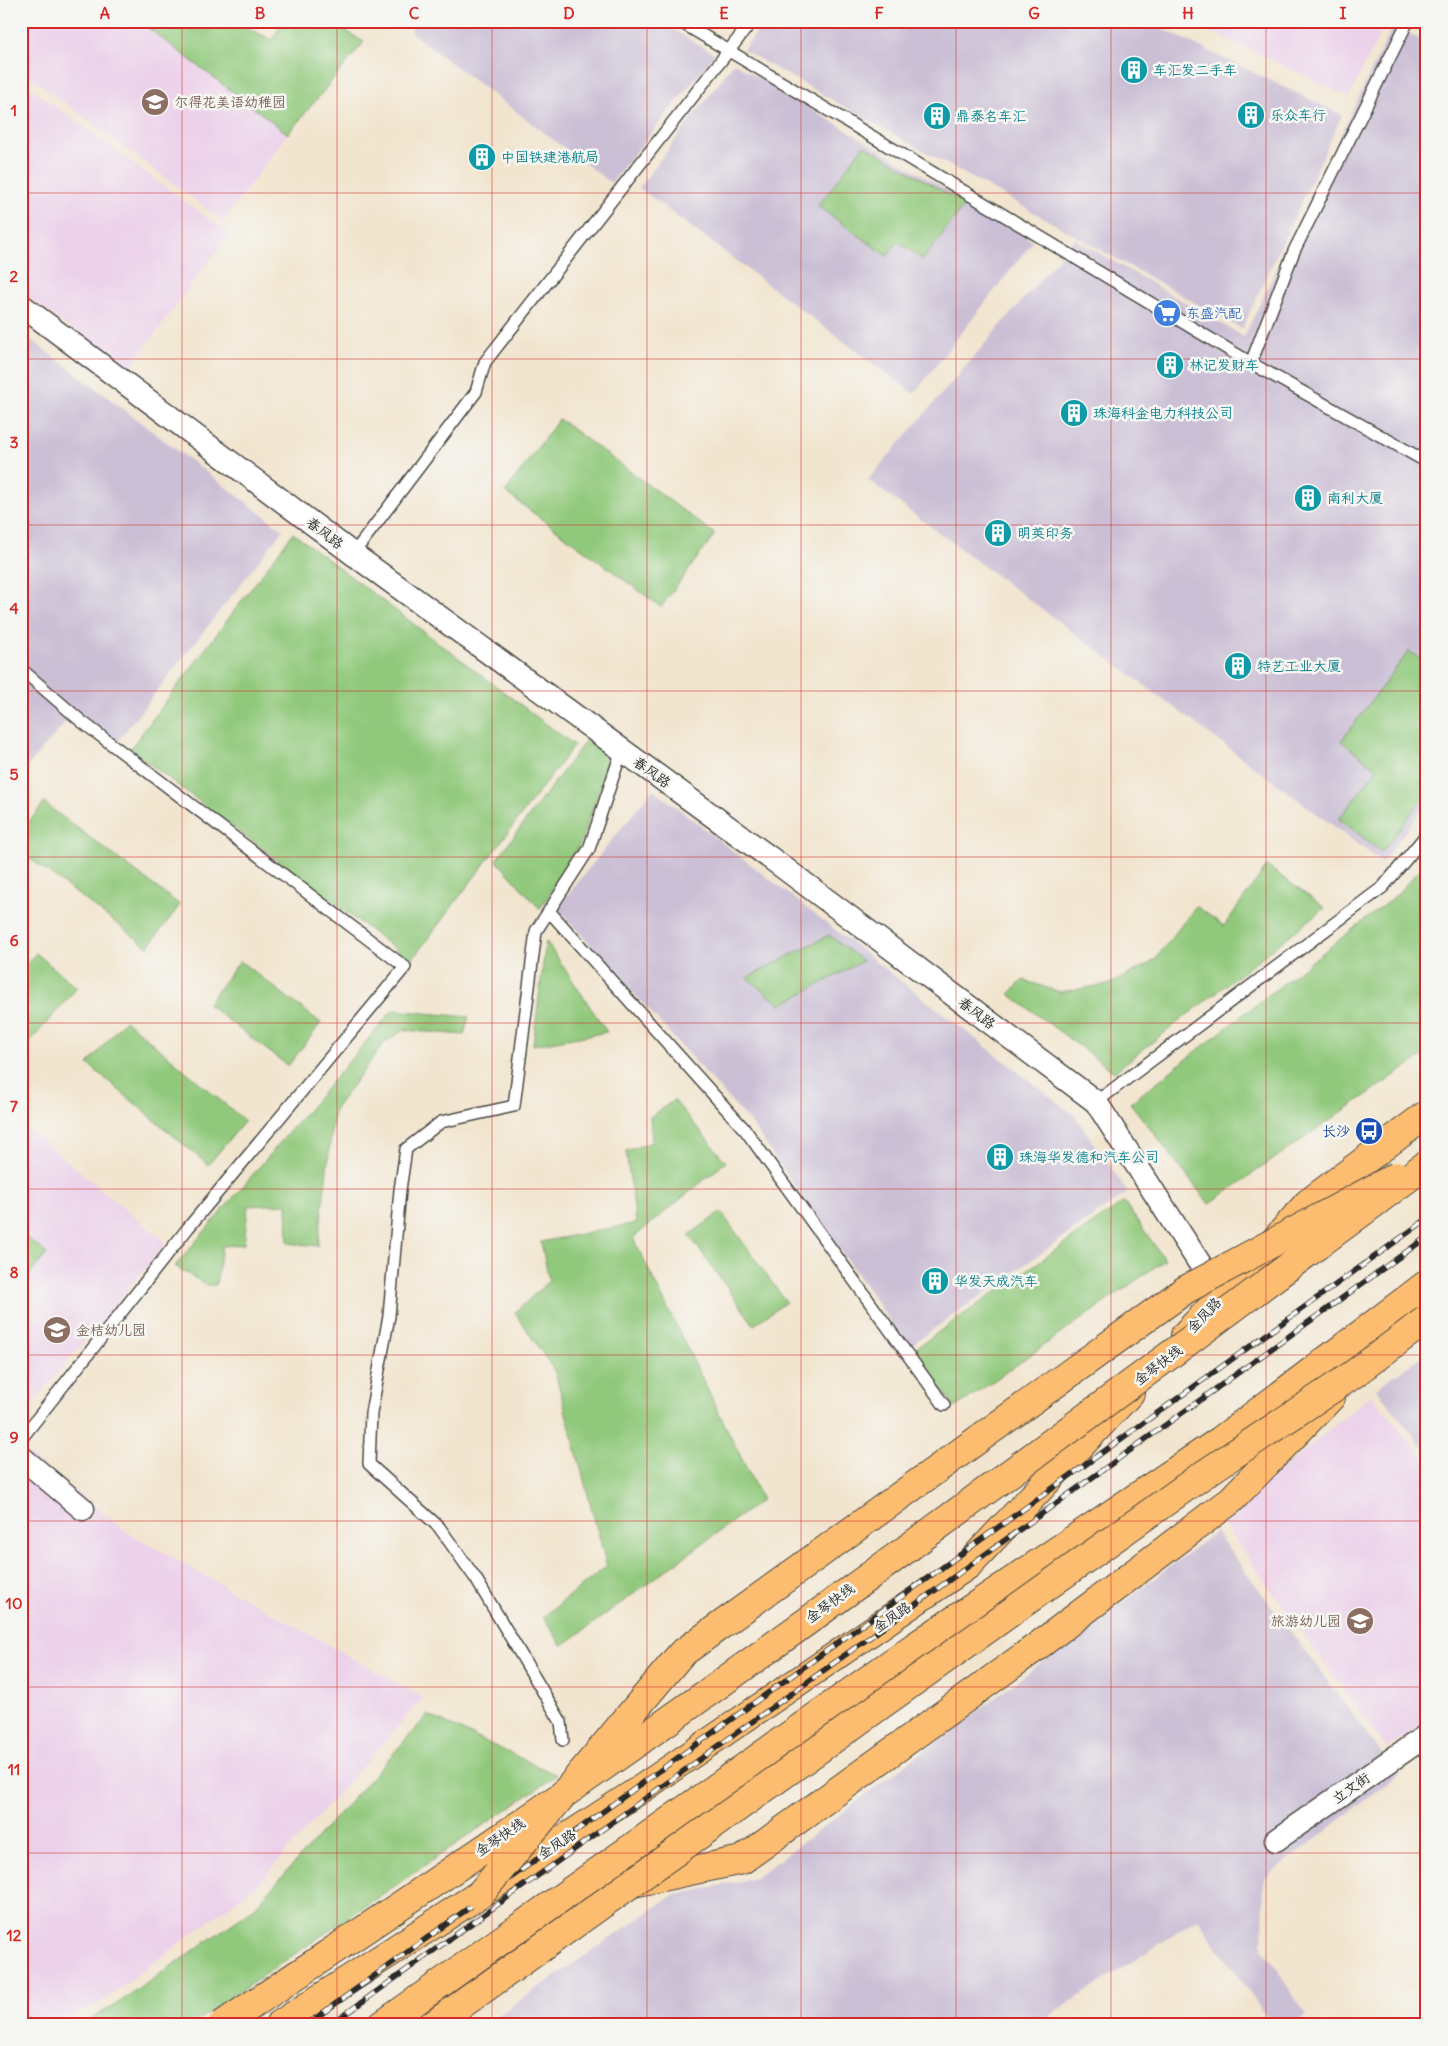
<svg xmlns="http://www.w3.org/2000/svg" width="1448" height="2046" viewBox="0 0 1448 2046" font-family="Delius,'LXGW WenKai TC',sans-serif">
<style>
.built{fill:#ecd1ea}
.industrial{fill:#cbbfd5}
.green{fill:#91c97b;stroke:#5e7a53}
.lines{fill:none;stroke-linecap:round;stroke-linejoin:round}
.service-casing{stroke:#494744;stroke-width:14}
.minor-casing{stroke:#494744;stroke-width:25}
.primary-casing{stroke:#494744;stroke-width:30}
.service{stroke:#fff;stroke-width:11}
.minor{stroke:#fff;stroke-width:22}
.primary{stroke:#fcbd6f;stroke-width:28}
.rail-casing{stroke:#2b2b2b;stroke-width:5.5}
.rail{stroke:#f6f6f2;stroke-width:4;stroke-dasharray:11;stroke-linecap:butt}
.primary-bridge-casing{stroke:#494744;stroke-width:30;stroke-linecap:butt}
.trunk-bridge-casing{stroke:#494744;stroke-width:30;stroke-linecap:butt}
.primary-bridge{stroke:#fcbd6f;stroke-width:28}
.trunk-bridge{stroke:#fcbd6f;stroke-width:28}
.grid{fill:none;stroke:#d62828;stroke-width:1;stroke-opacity:0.55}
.labels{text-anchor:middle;stroke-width:5;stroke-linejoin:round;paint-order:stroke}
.culture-label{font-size:14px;fill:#0d838f;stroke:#f6f6f2;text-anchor:start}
.education-label{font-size:14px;fill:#785e54;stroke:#f6f6f2;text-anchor:start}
.shop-label{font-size:14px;fill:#366cbe;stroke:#f6f6f2;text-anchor:start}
.street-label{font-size:14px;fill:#2b2b2b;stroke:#f6f6f2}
.transit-label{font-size:14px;fill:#164399;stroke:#f6f6f2;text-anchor:end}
.neatline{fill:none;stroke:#d62828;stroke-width:2}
.grid-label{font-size:16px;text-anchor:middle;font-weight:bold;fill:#d62828}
</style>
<rect width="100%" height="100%" fill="#f6f6f2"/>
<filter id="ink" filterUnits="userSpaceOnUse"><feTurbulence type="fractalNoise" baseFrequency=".02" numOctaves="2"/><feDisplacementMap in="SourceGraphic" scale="10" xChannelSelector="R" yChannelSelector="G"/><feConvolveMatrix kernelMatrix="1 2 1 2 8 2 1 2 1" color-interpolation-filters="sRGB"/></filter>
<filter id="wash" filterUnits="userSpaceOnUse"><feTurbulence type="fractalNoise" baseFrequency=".0096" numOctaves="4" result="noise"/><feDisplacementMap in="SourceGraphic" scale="20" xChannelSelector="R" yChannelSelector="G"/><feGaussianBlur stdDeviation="1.12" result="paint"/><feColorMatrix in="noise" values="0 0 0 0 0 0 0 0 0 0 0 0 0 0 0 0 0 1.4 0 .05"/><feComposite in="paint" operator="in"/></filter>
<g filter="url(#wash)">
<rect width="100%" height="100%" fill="#f2e5cf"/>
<!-- built -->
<path class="built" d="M21 21H139L288 134 223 221 21 70Z
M1190 21H1387L1349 97Z
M21 81 229 234 128 371 21 292Z
M21 1123 166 1243 21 1417Z
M1371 1395 1427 1462V1721L1387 1749 1221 1521Z
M21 1449 127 1532 423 1698 257 1885 104 2000 55 2025H21Z"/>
<!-- industrial -->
<path class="industrial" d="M418 21H658L715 54 611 183 410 32Z
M765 21H1146L1342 115 1242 329 743 50Z
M1393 26 1427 43V803L1382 862 868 480 1075 239 1244 337Z
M734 63 1033 241 914 394 639 188Z
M21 332 283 530 117 742 75 711 21 774Z
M653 789 1074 1115 1128 1192 908 1347 753 1126 557 908Z
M1427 1353V1453L1376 1388Z
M1216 1532 1398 1775 1264 1879 1263 1949 1307 2015 1292 2025H1272L1198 1919 1035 2025H484L672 1896 755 1878Z"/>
<!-- green -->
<path class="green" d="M139 21H234L272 40 283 21H330L364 42 288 134Z
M864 145 965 204 923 260 898 242 887 256 818 206Z
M559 419 715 534 661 607 505 492Z
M293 533 574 745 411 961 130 749Z
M1409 651 1427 664V793L1382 852 1339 819 1377 769 1341 741Z
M590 735 613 751 580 844 540 909 496 860Z
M44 803 180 905 148 947 21 852V832Z
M1427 862V1053L1209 1204 1130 1103 1394 897Z
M1267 866 1325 908 1114 1072 1009 994 1023 980 1060 992 1110 984 1154 961 1196 906 1224 926Z
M829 935 863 961 781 1005 747 978Z
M546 941 607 1032 533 1045Z
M36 953 77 988 21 1052V970Z
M240 961 321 1023 288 1066 207 1004Z
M393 1010 469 1017 464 1035 404 1030 385 1042 334 1110 318 1246 288 1243 287 1204 248 1206 244 1244 222 1246 216 1285H206L175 1266Z
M125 1020 245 1121 208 1165 88 1064Z
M674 1100 726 1162 633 1238 762 1500 562 1646 543 1617 607 1566 555 1372 515 1312 549 1281 541 1242 636 1223 626 1151 652 1142 650 1117Z
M1124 1202 1165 1260 955 1408 913 1350Z
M721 1212 786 1302 754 1325 689 1235Z
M21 1233 47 1254 22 1283 21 1282Z
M428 1715 557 1775 191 2025H79L114 2006 253 1909Z"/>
</g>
<g filter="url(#ink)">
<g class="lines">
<defs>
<path id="service" d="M679 21 1251 363 1427 462
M1422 21 1427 24
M1251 363 1294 251 1408 21
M353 554 476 392 485 362 752 21
M21 669 81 721 405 967 188 1228 21 1439
M549 911 746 1131 944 1405
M1096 1102 1383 887 1427 834
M563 1740 561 1722 476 1579 439 1527 369 1464 371 1413 389 1316 400 1190 406 1149 441 1122 514 1106 536 931 589 849 622 750"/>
<path id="minor" d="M21 305 353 554 780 865 1096 1102 1218 1292
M21 1457 83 1509
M1276 1840 1427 1735"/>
<path id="primary" d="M1185 1335 1261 1256 1308 1203 1427 1114
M628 1884 742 1860 1035 1648 1231 1500 1331 1397
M279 2025 641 1789 968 1565 1130 1393
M382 2025 914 1647 1221 1440 1427 1284"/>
</defs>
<!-- service casing -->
<use href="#service" class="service-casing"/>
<!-- minor casing -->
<use href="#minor" class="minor-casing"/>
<!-- primary casing -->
<use href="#primary" class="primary-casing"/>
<!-- service -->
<use href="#service" class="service"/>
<!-- minor -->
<use href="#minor" class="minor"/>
<!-- primary -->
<use href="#primary" class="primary"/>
<defs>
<path id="rail" d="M306 2025 1427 1219
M330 2025 1427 1237"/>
</defs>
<!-- rail casing -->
<use href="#rail" class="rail-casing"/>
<!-- rail -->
<use href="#rail" class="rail"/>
<defs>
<path id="primary-bridge" d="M479 1895 681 1654 1185 1290 1397 1176"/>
<path id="trunk-bridge" d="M222 2025C335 1949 449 1874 561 1796 854 1592 1140 1377 1427 1164
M433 2025 1200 1477 1351 1376 1427 1319"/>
</defs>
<!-- primary-bridge casing -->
<use href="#primary-bridge" class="primary-bridge-casing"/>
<!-- trunk-bridge casing -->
<use href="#trunk-bridge" class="trunk-bridge-casing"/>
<!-- primary-bridge -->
<use href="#primary-bridge" class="primary-bridge"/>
<!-- trunk-bridge -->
<use href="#trunk-bridge" class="trunk-bridge"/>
</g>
</g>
<!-- grid -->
<path class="grid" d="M182 21V2025M337 21V2025M492 21V2025M647 21V2025M801 21V2025M956 21V2025M1111 21V2025M1266 21V2025M21 193H1427M21 359H1427M21 525H1427M21 691H1427M21 857H1427M21 1023H1427M21 1189H1427M21 1355H1427M21 1521H1427M21 1687H1427M21 1853H1427"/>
<!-- icons -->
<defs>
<symbol id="building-disc" viewBox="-11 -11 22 22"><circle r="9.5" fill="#0f9aa8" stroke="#f6f6f2"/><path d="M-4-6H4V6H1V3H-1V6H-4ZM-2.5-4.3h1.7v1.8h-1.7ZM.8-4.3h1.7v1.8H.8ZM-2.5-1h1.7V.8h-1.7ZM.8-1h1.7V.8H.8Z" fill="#fff"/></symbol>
<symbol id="school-disc" viewBox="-11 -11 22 22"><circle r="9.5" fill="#8d6e63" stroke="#f6f6f2"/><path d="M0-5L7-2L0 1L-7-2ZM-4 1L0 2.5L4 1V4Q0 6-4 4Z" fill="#fff"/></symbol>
<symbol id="supermarket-disc" viewBox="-11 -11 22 22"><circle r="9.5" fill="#3f7fe0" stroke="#f6f6f2"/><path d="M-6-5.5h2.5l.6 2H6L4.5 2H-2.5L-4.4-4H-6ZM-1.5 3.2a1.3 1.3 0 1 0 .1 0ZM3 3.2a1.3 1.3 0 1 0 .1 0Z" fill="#fff"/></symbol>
<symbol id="bus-disc" viewBox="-11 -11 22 22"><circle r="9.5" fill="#1a4fb4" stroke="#f6f6f2"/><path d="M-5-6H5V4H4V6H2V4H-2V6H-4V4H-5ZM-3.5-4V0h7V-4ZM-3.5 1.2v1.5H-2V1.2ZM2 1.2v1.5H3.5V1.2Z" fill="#fff"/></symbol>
</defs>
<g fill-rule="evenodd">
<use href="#building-disc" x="1118" y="54" width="32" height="32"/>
<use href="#school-disc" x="139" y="86" width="32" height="32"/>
<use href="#building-disc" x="1235" y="99" width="32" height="32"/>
<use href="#building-disc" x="921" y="100" width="32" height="32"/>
<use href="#building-disc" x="466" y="141" width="32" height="32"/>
<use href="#supermarket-disc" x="1151" y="297" width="32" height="32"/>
<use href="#building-disc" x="1154" y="349" width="32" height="32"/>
<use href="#building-disc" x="1058" y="397" width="32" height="32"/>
<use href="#building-disc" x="1292" y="482" width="32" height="32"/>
<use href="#building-disc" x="982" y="517" width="32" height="32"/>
<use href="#building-disc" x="1222" y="650" width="32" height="32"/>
<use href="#bus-disc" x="1353" y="1115" width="32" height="32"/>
<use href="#building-disc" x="984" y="1141" width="32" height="32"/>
<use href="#building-disc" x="919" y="1265" width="32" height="32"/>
<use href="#school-disc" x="41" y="1314" width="32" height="32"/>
<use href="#school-disc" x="1344" y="1605" width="32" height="32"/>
</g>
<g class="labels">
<!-- culture labels -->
<g class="culture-label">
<text x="1153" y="75">车汇发二手车</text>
<text x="1270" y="120">乐众车行</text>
<text x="956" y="121">鼎泰名车汇</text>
<text x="501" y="162">中国铁建港航局</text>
<text x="1189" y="370">林记发财车</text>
<text x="1093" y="418">珠海科金电力科技公司</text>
<text x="1327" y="503">南利大厦</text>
<text x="1017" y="538">明英印务</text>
<text x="1257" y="671">特艺工业大厦</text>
<text x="1019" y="1162">珠海华发德和汽车公司</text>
<text x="954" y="1286">华发天成汽车</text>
</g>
<!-- education labels -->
<g class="education-label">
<text x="174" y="107">尔得花美语幼稚园</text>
<text x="76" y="1335">金桔幼儿园</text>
<text x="1341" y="1626" text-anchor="end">旅游幼儿园</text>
</g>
<!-- shop labels -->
<g class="shop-label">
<text x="1186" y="318">东盛汽配</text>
</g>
<!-- street labels -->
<g class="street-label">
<text transform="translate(325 533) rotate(37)" y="5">春风路</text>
<text transform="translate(652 772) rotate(36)" y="5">春风路</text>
<text transform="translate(977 1013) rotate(37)" y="5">春风路</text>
<text transform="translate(1204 1315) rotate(-47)" y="5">金凤路</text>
<text transform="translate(1158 1365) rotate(-37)" y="5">金琴快线</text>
<text transform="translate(830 1603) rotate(-36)" y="5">金琴快线</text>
<text transform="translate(892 1617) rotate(-34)" y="5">金凤路</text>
<text transform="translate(1351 1788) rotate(-35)" y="5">立文街</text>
<text transform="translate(500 1837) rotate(-34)" y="5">金琴快线</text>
<text transform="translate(557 1844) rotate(-33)" y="5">金凤路</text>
</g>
<!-- transit labels -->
<g class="transit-label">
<text x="1350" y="1136">长沙</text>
</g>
</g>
<!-- margin -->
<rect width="1448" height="2046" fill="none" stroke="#f6f6f2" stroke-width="55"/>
<rect x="28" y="28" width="1392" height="1990" class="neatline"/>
<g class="grid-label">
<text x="105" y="19">A</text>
<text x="260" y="19">B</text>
<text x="414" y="19">C</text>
<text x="569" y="19">D</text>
<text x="724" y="19">E</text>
<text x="879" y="19">F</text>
<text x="1034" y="19">G</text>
<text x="1188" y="19">H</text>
<text x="1343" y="19">I</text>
<text x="14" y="116">1</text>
<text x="14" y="282">2</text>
<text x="14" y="448">3</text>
<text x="14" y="614">4</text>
<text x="14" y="780">5</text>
<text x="14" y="946">6</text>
<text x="14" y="1112">7</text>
<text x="14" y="1278">8</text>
<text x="14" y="1443">9</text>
<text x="14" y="1609">10</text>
<text x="14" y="1775">11</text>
<text x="14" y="1941">12</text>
</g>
</svg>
